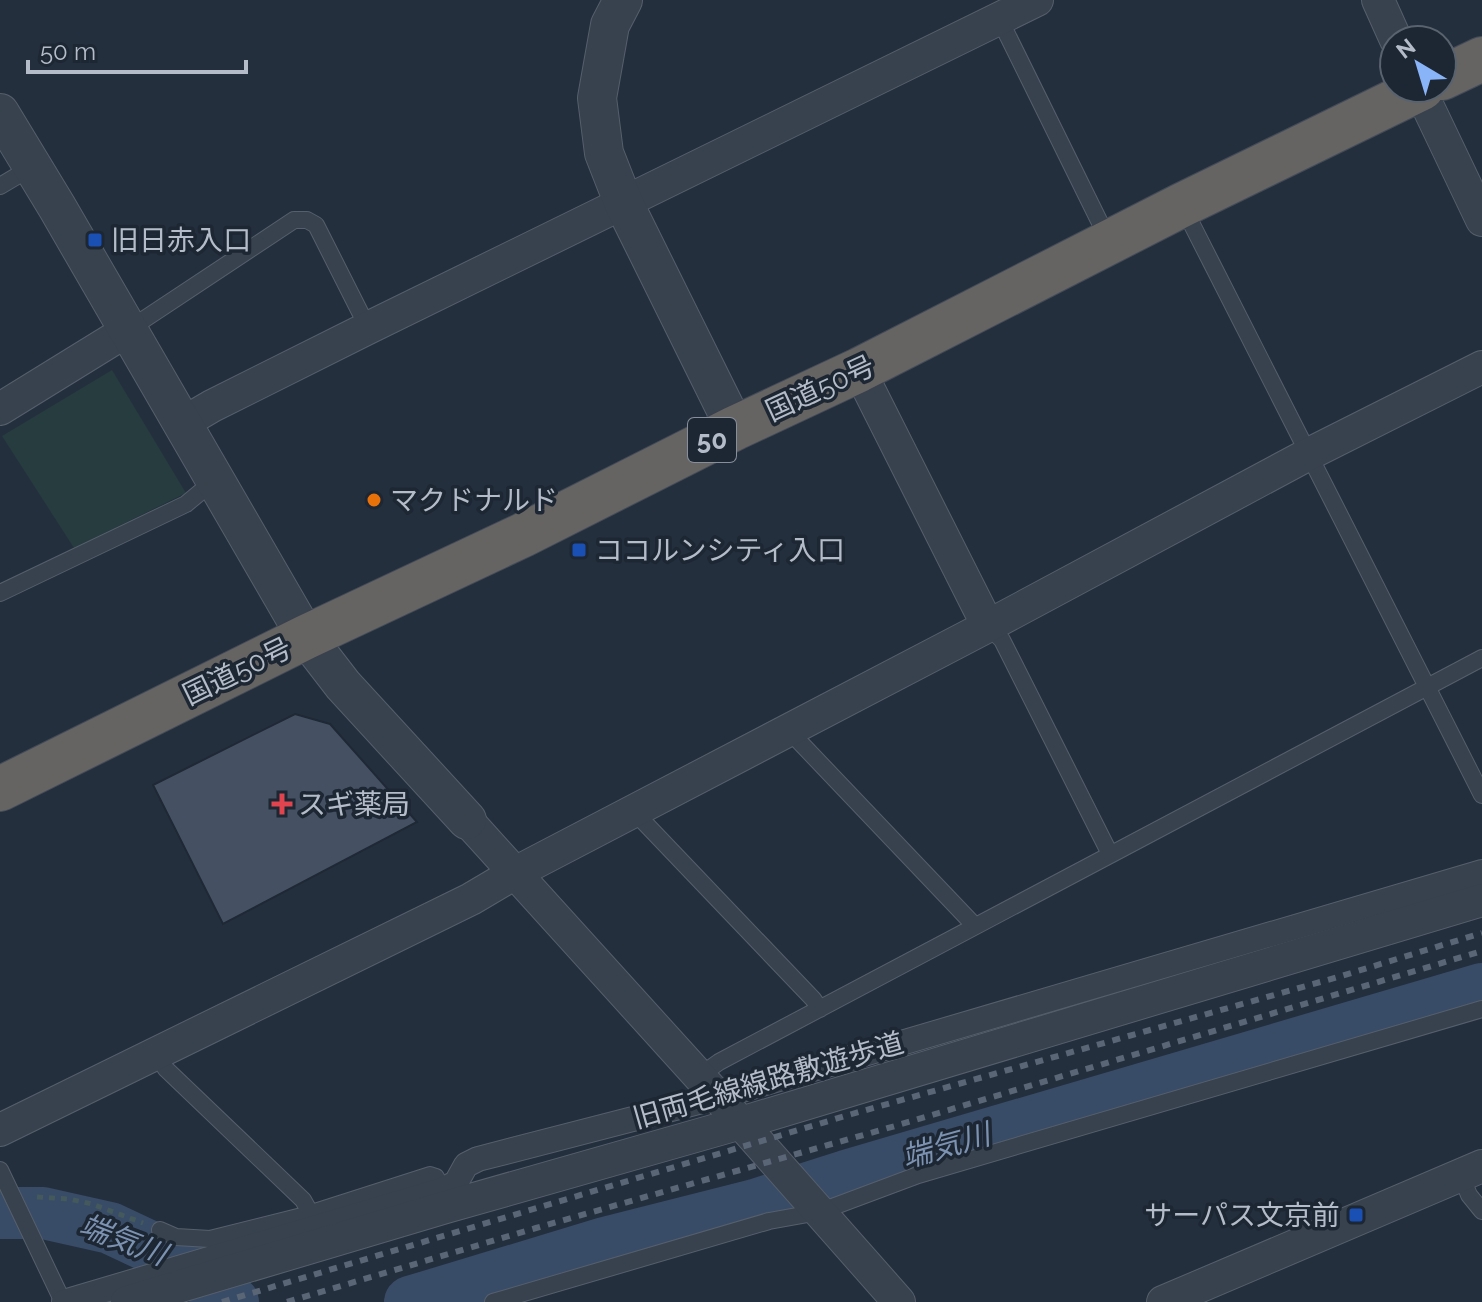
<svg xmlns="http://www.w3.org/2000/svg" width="1482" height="1302" viewBox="0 0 1482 1302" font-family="Raleway,'Noto Sans JP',sans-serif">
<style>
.green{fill:#263c3f}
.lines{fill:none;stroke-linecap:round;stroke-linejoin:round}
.river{stroke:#394c67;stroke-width:52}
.building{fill:#455162;stroke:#1f2835;stroke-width:2}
.service-casing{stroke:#565f6c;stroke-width:18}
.pedestrian-casing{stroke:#565f6c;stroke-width:26}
.minor-casing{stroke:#565f6c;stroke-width:34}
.tertiary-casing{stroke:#565f6c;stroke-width:40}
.trunk-casing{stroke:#434c59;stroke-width:46}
.path{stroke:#44595c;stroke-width:5;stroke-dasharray:6 6;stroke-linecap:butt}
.service{stroke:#38414e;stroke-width:16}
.pedestrian{stroke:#38414e;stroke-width:24}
.minor{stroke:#38414e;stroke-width:32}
.tertiary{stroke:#38414e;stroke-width:38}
.trunk{stroke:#656462;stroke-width:44}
.rail{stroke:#5a6575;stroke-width:6;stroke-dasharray:8 8;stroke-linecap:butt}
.transit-dot{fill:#1a4fb4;stroke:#1d2633;stroke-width:3}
.food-dot{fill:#e8710a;stroke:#1d2633;stroke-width:3}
.health-dot{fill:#e0444e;stroke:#1d2633;stroke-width:3}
.labels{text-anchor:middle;stroke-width:7;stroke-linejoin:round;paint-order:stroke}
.shield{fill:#1d2633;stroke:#878f9c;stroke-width:2}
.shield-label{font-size:26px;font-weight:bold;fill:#b4bcc9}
.poi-label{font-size:28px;fill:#b4bcc9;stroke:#1d2633;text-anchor:start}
.street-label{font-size:28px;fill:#b4bcc9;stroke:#1d2633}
.water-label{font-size:30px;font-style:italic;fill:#7c92b1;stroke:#1d2633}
</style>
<rect width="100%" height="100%" fill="#242f3e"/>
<!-- green -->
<path class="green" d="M112 370 186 493 74 548 2 436Z"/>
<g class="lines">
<!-- river -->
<path class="river" d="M0 1213H43L110 1228 176 1259 233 1302
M410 1302 605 1243 755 1205 846 1176 1482 989"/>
</g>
<!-- building -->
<path class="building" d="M295 714 330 724 417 822 223 924 153 785Z"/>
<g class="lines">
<defs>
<path id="service" d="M999 18 1108 239
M0 186 32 167
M1182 205 1482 795
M128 330 294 220H307L316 225 368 328
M0 593 186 504 215 480
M988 626 1002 640 1110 854
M789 729 794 736 975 926
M637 810 642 820 813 999 820 1009
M156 1054 166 1069 303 1200 311 1214
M698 1077 719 1062 1482 658
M0 1170 63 1302
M1461 1175 1469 1195 1482 1211
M160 1230 176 1237 210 1239 302 1216 430 1175 436 1177 444 1197
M493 1302 769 1221 819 1212 918 1175 1482 1009"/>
<path id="pedestrian" d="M64 1302 442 1190 456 1183 466 1165 478 1159 718 1097 1482 872"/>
<path id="minor" d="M1378 0 1396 40
M1419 88 1482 220
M859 370 988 626
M0 409 128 330
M183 423 212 406 368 328 1037 0
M467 820 718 1097 899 1302
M0 1130 471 899 515 873 988 626 1309 454 1482 367
M127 1302 446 1207 741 1123 1482 900
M1163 1302 1482 1166"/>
<path id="tertiary" d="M623 0 610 25 597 98 604 153 624 204 735 428
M0 113 57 207 306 637 343 685 467 820"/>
<path id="trunk" d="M1442 78 1482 59
M0 789 306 637 523 535 735 428 859 370 1182 205 1422 88"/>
</defs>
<!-- service casing -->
<use href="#service" class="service-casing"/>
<!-- pedestrian casing -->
<use href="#pedestrian" class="pedestrian-casing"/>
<!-- minor casing -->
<use href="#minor" class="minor-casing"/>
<!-- tertiary casing -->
<use href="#tertiary" class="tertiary-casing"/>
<!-- trunk casing -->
<use href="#trunk" class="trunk-casing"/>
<!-- path -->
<path class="path" d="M37 1197 69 1199 92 1204 143 1223"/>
<!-- service -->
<use href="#service" class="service"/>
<!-- pedestrian -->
<use href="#pedestrian" class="pedestrian"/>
<!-- minor -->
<use href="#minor" class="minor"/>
<!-- tertiary -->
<use href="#tertiary" class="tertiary"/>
<!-- trunk -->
<use href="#trunk" class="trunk"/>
<!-- rail -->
<path class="rail" d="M222 1302 852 1114 1338 977 1482 933
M287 1302 536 1228 895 1126 1482 951"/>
</g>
<!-- markers -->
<g class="transit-dot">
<rect x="87" y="232" width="16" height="16" rx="4"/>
<rect x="571" y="542" width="16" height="16" rx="4"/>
<rect x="1348" y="1207" width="16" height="16" rx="4"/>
</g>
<circle class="food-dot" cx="374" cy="500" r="8"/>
<path class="health-dot" d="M278 792h8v8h8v8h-8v8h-8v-8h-8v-8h8z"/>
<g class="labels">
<!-- shield labels -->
<rect class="shield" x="688" y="418" width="48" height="44" rx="6"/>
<g class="shield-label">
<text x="712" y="449">50</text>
</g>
<!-- poi labels -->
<g class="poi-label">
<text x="111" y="250">旧日赤入口</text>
<text x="390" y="510">マクドナルド</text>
<text x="595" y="560">ココルンシティ入口</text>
<text x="298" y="814">スギ薬局</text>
<text x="1340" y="1225" text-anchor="end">サーパス文京前</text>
</g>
<!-- street labels -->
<g class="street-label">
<text transform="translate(820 388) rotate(-25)" y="10">国道50号</text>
<text transform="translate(237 671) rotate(-26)" y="10">国道50号</text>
<text transform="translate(768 1080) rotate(-16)" y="10">旧両毛線線路敷遊歩道</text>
</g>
<!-- water labels -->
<g class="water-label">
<text transform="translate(946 1146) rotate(-16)" y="10">端気川</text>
<text transform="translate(123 1240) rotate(21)" y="10">端気川</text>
</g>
</g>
<!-- north arrow -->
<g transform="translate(1418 64) rotate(322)"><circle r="38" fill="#1d2633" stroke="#59626f" stroke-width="2"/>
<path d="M0-6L14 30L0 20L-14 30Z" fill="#8ab4f8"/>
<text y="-12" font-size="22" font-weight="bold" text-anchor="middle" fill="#b4bcc9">N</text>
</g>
<!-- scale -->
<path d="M28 60v12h218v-12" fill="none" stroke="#b4bcc9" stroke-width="4"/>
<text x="40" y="60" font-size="24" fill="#b4bcc9" stroke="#1d2633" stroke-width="6" paint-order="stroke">50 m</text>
</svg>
